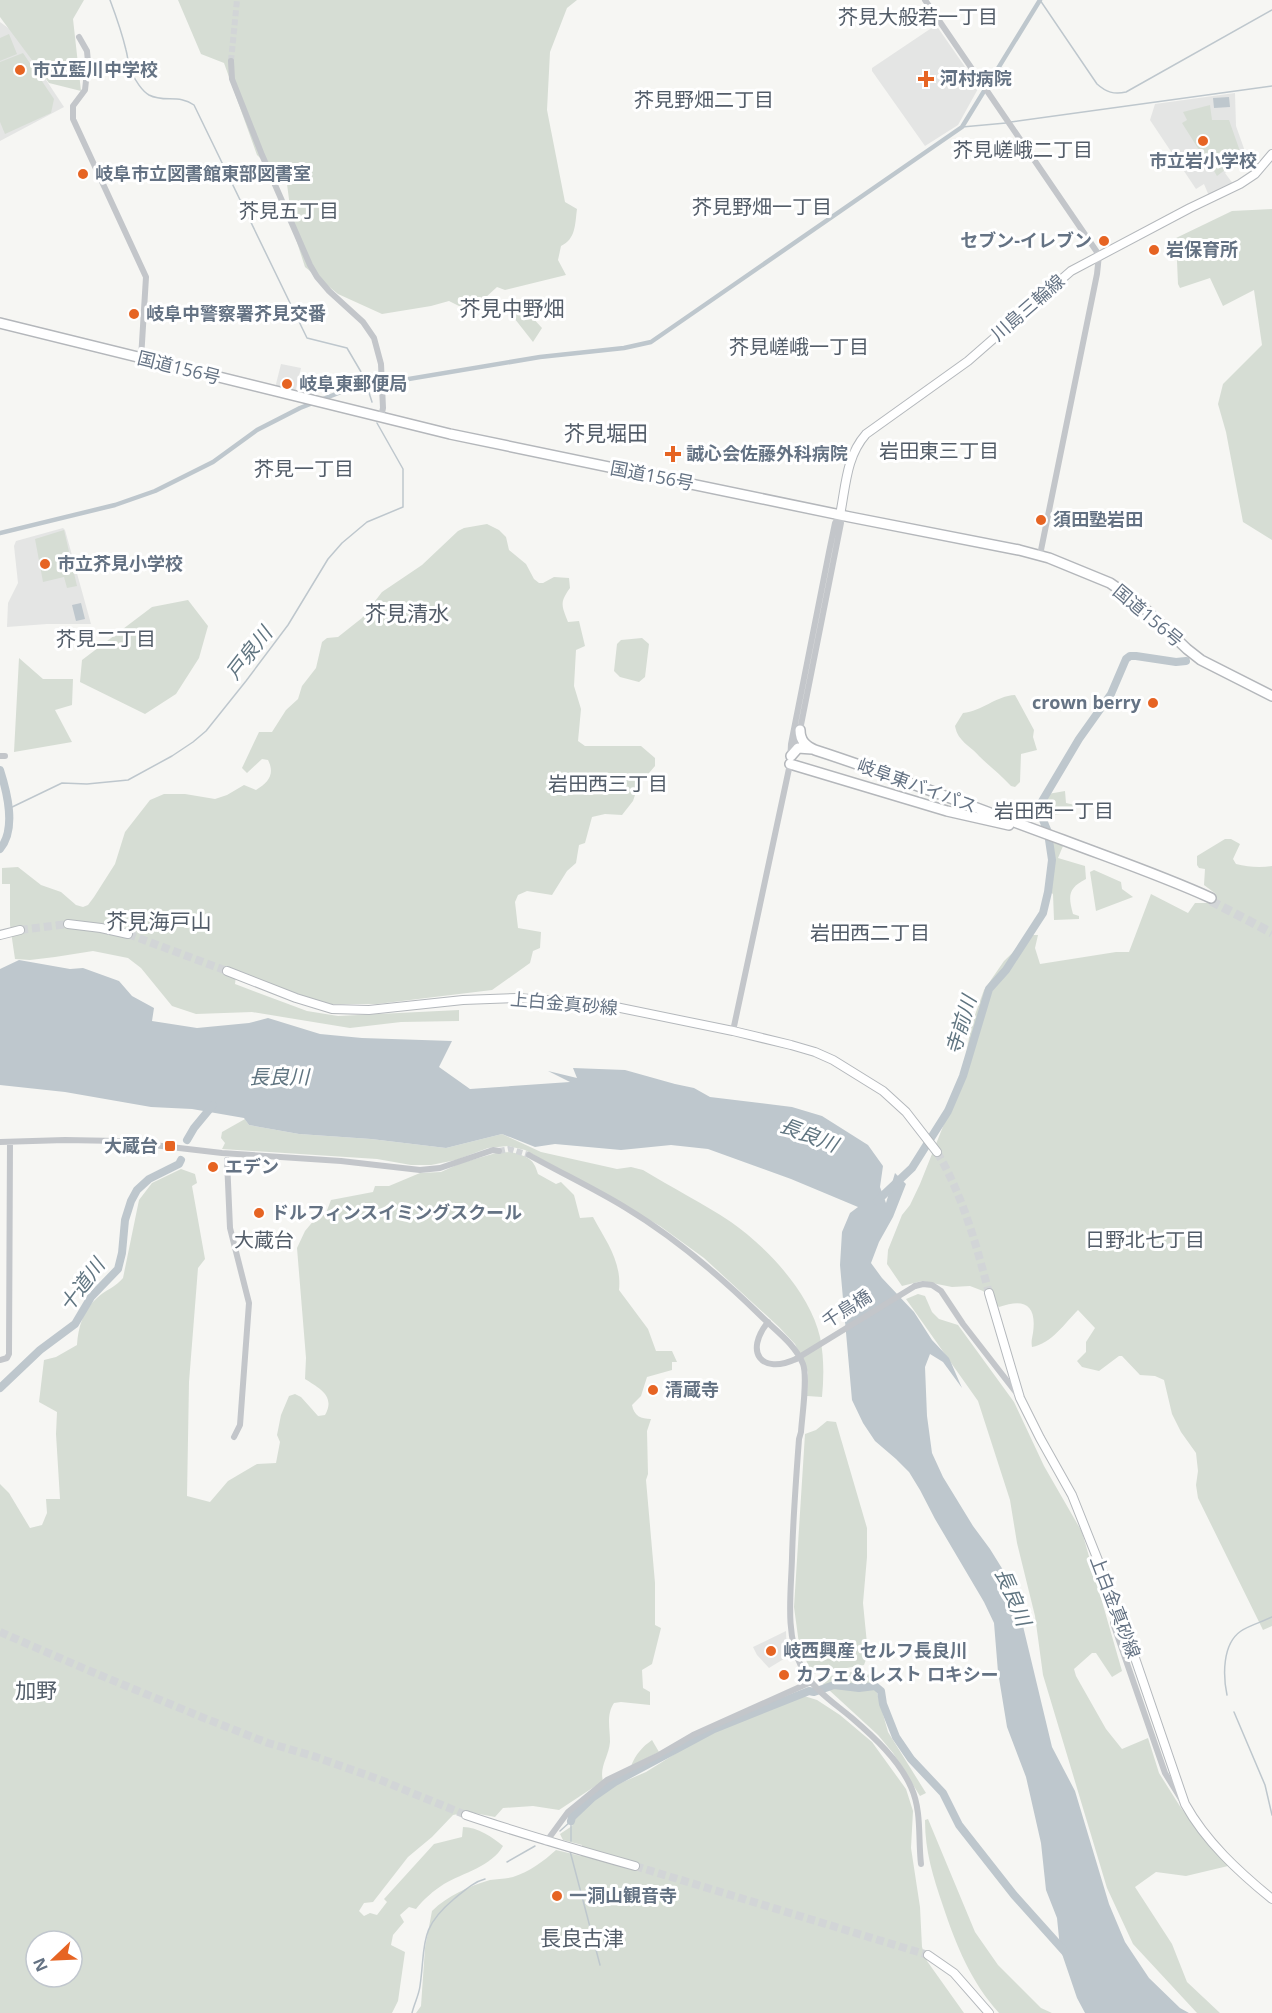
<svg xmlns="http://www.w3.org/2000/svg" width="1272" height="2013" viewBox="0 0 1272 2013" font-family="'Open Sans','Noto Sans JP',sans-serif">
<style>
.built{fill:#e4e5e4}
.green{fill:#d6ddd4;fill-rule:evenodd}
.water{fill:#bec7cd}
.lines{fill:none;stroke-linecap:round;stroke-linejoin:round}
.stream{stroke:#bec7cd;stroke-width:1.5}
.canal{stroke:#bec7cd;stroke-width:4.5}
.river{stroke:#bec7cd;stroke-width:8}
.minor-tunnel{stroke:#d2d5d7;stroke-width:6;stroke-dasharray:6 3;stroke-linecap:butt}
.major-tunnel{stroke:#d2d5d7;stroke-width:8;stroke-dasharray:8 4;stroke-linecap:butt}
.highway-tunnel{stroke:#d2d5d7;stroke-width:9;stroke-dasharray:9 4.5;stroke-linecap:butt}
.major-casing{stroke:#b4b8bc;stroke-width:10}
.highway-casing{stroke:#b4b7bb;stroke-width:12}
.minor{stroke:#c3c6ca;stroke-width:6}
.major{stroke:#fff;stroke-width:8}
.highway{stroke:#fff;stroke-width:9}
.minor-bridge{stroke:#c3c6ca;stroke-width:6}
.poi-dot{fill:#e66423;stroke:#fff;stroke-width:2}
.labels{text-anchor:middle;stroke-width:6;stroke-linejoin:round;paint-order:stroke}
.poi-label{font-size:18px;font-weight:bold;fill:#657384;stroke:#fff;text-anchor:start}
.street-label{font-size:18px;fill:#657384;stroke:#fff}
.neighbourhood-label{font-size:20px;fill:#535d69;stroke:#fff}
.water-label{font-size:20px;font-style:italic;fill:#607581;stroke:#fff}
.quarter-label{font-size:21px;fill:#535d69;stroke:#fff}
</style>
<rect width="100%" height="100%" fill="#f6f6f3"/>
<!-- built -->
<path class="built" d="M0 22 15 33 64 107 0 141Z
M936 25 979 87 958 125 925 146 872 71V68Z
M1235 93 1236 126 1247 157 1225 173 1234 185 1209 196 1204 184 1196 189 1150 120 1155 104Z
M281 364 301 368 295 393 275 388Z
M63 528 65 530 91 624H47L7 627 8 603 18 583 14 546 16 541Z
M786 1631 787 1657 769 1668 757 1655 753 1647Z"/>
<!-- green -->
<path class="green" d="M0 0H84L73 19 81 91 49 83 0 17Z
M178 0H577L567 8 550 52 547 110 565 202 577 209C575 224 576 239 561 246L558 260 566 275 505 290 497 287 485 298 463 308 449 301 431 306 382 314 338 294 305 267 293 230 287 184 257 155 224 63 201 54Z
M9 34 17 54 0 61V38Z
M23 53 54 99 51 113 5 134 0 122V62Z
M1210 105 1212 120H1229L1242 157 1217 176 1209 162 1206 161 1182 123 1187 120 1183 112Z
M1272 209V540L1243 522 1226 432 1218 404 1223 384 1262 345 1254 290 1223 306 1210 278 1180 288 1178 284 1176 238 1232 211Z
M521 305 542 328 533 342 511 314Z
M487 524 499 530 506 537 509 550 526 564 534 579 539 583H543L554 577 569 578 570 588C559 603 562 606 568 622L579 621 585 646 576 650 574 686 581 709 578 741 585 746H641L655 758V766L638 786 633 801 622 815 605 814 592 817 585 843 579 845 576 863 567 871 552 895 527 891 518 895 515 902 518 928 541 932 540 948 533 951 530 963 492 990 377 1004H328L274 986 236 976 235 984 307 1011 338 1016 459 1010V1021L401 1022 350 1028 252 1012 196 1014 172 1006 141 968 128 958 93 951 55 957 30 960 15 959 10 925V884H2V868L18 867 41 885 61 892 76 905 83 907 88 905 94 897 115 864 125 832 150 800 164 794H185L215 799 227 795 244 785 256 790C269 782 275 774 268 760L262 759 247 773 242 768 259 732H272L286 710 298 699 302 686 316 668 322 642 327 638 338 637 362 618 382 592 422 565 458 531 464 528Z
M64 530 77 586 67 588 64 577 43 582 35 539Z
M188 600 208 626 199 658 176 694 145 714 80 682 82 660 152 607Z
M642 638 649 644 645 677 639 682 620 677 614 671 617 644 621 640Z
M19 658 43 679H73L72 705 55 710 72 742 14 752Z
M1015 695 1034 730 1033 737 1037 750 1021 754 1020 782 1015 787 1011 786C1001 775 989 766 979 756 970 745 958 742 955 726L963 713C982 711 996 696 1015 695Z
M1065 791 1066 803 1075 805 1074 813 1048 815 1044 817 1042 806 1048 794Z
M1225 839H1231L1240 844 1233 859 1236 864C1248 867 1260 868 1272 866V1626L1263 1630 1198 1498 1196 1485 1198 1471 1196 1453 1181 1432 1172 1414 1164 1380 1155 1376 1140 1375 1122 1356H1119L1099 1371 1082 1367 1077 1361 1086 1352V1342L1095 1328 1078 1310C1065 1323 1051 1344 1032 1347 1031 1341 1032 1339 1033 1333 1037 1304 1024 1298 999 1307L983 1291 970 1286 952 1287 922 1281 902 1286 887 1264 888 1250 902 1215 910 1205 920 1184 962 1079 971 1026 984 990 1004 961 1031 935H1038L1035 948 1040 964 1116 952H1129L1151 894 1188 913 1195 903H1212L1216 894 1204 885 1205 869 1199 868 1197 865V856Z
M1050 841 1063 846 1058 858 1085 866 1086 879C1068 888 1068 896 1073 914L1079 916V919L1054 920 1053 894 1050 892 1054 859Z
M1094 870 1121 882 1122 889 1133 897 1096 911 1090 872Z
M245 1119 249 1125 299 1134 371 1139 446 1148 502 1134 541 1152 617 1169 631 1167 643 1170C672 1188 703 1203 731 1222 767 1247 810 1293 820 1337 824 1356 824 1377 822 1397L807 1396 808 1373 806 1367 795 1344 779 1327 704 1258 660 1226 525 1150 508 1146 488 1148 456 1160 431 1165H411L377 1159 222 1149 225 1143 221 1138 222 1132Z
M511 1152C526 1156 534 1158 538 1174L556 1184 561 1182 574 1195 580 1218 593 1217C606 1241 622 1262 619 1290L648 1329 656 1351H672L677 1362H672V1370L647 1377 641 1396 632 1405C634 1416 641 1419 651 1419L647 1431 648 1474 646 1480 655 1583V1625L661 1628 652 1664 642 1670 643 1688 650 1692V1705L621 1702 614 1703C606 1715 610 1728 610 1742 609 1756 599 1767 603 1781L559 1810 533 1806 503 1808 495 1817 469 1812 453 1815 432 1837 408 1857 373 1902 364 1903 359 1911 364 1916 370 1913 377 1915 387 1902 384 1899 434 1844 462 1837 463 1827C478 1827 492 1837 503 1846 492 1866 463 1873 444 1884 433 1891 424 1899 416 1909L409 1907 400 1915 404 1922 393 1935 391 1945 405 1952 398 2001 392 2013H0V1484L9 1493 30 1528 42 1525 47 1513 46 1499H60L56 1434 57 1412 39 1402 44 1360 56 1357 77 1345C78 1328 83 1310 97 1298 105 1290 116 1287 123 1278L139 1200 152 1183 181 1169 195 1174 197 1183 192 1186 205 1259 198 1268 189 1382 187 1496 210 1502 228 1481 257 1464 276 1463 280 1442 277 1435 281 1415 289 1396 295 1394 301 1397 318 1416 325 1415C336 1396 319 1388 305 1379L306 1358 297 1248 305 1231 315 1219 326 1213 331 1200 373 1192 375 1186H389L420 1173 441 1172 461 1163 496 1153ZM36 1941H72V1977H36Z
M918 1294 925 1296 932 1312 939 1319 958 1325 1014 1402 1044 1466 1082 1532 1122 1671 1112 1677 1096 1653H1092L1074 1669 1076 1676 1106 1729 1122 1749 1148 1738 1159 1773 1181 1808 1228 1866 1186 1876 1156 1872 1135 1887 1172 1944 1187 1982 1220 2013H1197L1133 1944 1107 1888 1043 1675 1035 1616 1017 1543 1010 1500 978 1401 906 1299Z
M827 1421 836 1422 867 1528V1557L863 1603 868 1654 864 1665 812 1674 799 1644 794 1607 805 1434 816 1430Z
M849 1672 872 1675 888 1732 926 1793 920 1796 893 1753 878 1735 817 1679Z
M801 1695 817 1700 840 1715 872 1742 906 1789 913 1811 911 1848 920 1907 922 1947 927 1961 964 2013H416L421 2006 425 1948 432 1911C447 1896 469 1886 490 1880 497 1879 505 1879 513 1877 529 1872 544 1861 556 1850L581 1856 582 1845 563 1840 560 1834 572 1826 575 1818 595 1799 616 1785 646 1772 707 1734Z
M652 1740 659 1752 631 1766C636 1754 642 1747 652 1740Z
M928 1819 975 1932 998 1965 1041 2008 1052 2013H999C971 1982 956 1945 943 1906 933 1876 925 1852 925 1820Z"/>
<!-- water -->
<path class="water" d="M1229 97 1230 107 1214 108 1213 98Z
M81 603 85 619 76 621 72 605Z
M19 960 70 969 83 968 119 981 132 996 154 1008 152 1021 197 1028 249 1023 268 1018 320 1034 362 1038 452 1041 439 1067 470 1089 570 1082 548 1071 577 1078 573 1068 625 1070 675 1084 694 1088 710 1097 792 1107 822 1116 868 1145 883 1166 880 1187 886 1203 895 1173 906 1184 893 1217 879 1242 871 1263 882 1278 914 1312 932 1340 949 1358 962 1388 943 1362 930 1354 925 1367 927 1416 932 1453 943 1477 973 1526 990 1549 1008 1578V1597L1023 1626 1052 1747 1075 1791 1109 1904 1125 1942 1149 1978 1180 2008 1189 2013H1085L1077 1998 1060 1948 1057 1918 1046 1890 1041 1843 1026 1777 1007 1727 998 1672 994 1623 984 1602 935 1519 920 1490 909 1472 896 1459 875 1441 863 1423 852 1400 840 1265 842 1232 850 1213 858 1207 791 1179 708 1149 671 1145 621 1150 555 1144 535 1147 502 1134 446 1148 371 1139 299 1134 249 1125 244 1118 192 1109 151 1107 65 1092 0 1085V969Z"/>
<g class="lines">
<!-- stream -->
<path class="stream" d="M110 0C116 16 122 33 126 50 128 57 128 66 132 73 135 80 142 91 149 95 164 103 179 94 194 105L307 338 347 348 364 377 372 402
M1040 0 1097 84C1106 92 1114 95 1126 92L1272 10
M1011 122 1272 86
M962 127 1006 123
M8 809 62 783 87 784 128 780 172 756 193 742 206 731 246 681 288 625 328 559 342 543 367 522 403 507V469L377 423
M1227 1695C1223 1676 1222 1644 1241 1631 1250 1625 1262 1622 1272 1617
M1234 1712 1265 1785 1272 1815
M560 1831 570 1822
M571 1841V1821
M570 1851 600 1965
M507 1862 535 1846
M412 2013C414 2004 419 1995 420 1986 426 1945 418 1929 454 1899 464 1891 473 1882 485 1879"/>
<!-- canal -->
<path class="canal" d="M0 533 115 505 155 491 213 462 257 430 300 408 341 392 361 387 540 357 624 348 651 342 962 127 1040 0"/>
<!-- river -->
<path class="river" d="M0 770C7 792 17 829 0 849
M1048 832 1038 808 1079 739 1111 694 1126 659 1130 656H1136L1176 662 1186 661
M187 1140 194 1128 213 1105
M877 1201 912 1168 948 1111 963 1076 989 989 1006 970 1043 913 1048 892 1052 860 1049 840
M0 1388 40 1350 75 1324 91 1297 118 1269 122 1253 125 1220 131 1201 137 1190 149 1179 179 1164 181 1160
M571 1821 572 1817 592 1798 615 1782 714 1729 809 1691 814 1692 834 1685 859 1688 875 1686 881 1691 883 1704 896 1737 911 1759 943 1793 959 1825 1014 1895 1066 1953"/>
<!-- minor-tunnel -->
<path class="minor-tunnel" d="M231 61 237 0
M499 1151 509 1149 529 1155"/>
<!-- major-tunnel -->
<path class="major-tunnel" d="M20 930 68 924
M128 934 227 971
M937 1152C963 1196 976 1244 989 1293
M0 1632 90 1671 199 1716 268 1743 313 1756 378 1779 466 1815
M635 1866 928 1955"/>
<!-- highway-tunnel -->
<path class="highway-tunnel" d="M1211 901 1272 933"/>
<defs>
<path id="major" d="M840 515C846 485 846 457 866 434L968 361 1071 271 1190 208 1240 184 1255 174 1272 154
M68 924 101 928 128 934
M0 935 20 930
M227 971 296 998 332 1009 369 1010 463 1000 517 998 601 1004 733 1031 791 1045 815 1052 833 1060 883 1091 906 1112 937 1152
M989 1293 1020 1398 1040 1438 1072 1495 1123 1623 1185 1804C1206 1842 1239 1872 1272 1899
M466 1815C522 1834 578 1850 635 1866
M928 1955 954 1973 989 2013"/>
<path id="highway" d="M0 323 450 434 850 517 1019 550 1049 558 1110 583 1139 603 1187 649 1201 660 1272 696
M800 730C800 741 806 746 815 750 899 777 980 810 1063 840 1113 859 1163 876 1211 898
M791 756 798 748 812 749
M790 764 947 811 1009 825"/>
</defs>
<!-- major casing -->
<use href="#major" class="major-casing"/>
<!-- highway casing -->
<use href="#highway" class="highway-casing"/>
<!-- minor -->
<path class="minor" d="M925 0 1099 255 1097 274 1040 555
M79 37 87 51 88 62 85 90 73 106V119L146 277 141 359
M231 61 232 79 262 155 310 265 317 277 329 291 363 322 374 338 381 364 383 408 381 417
M793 750 800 730 841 523 840 515
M0 756H5
M733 1031 790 764 791 744 829 552 835 523 840 515
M0 1142 65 1140 119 1141 222 1153 341 1161 420 1170 440 1168 493 1150 499 1151
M529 1155C561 1173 595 1189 626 1208 676 1238 719 1275 761 1316 776 1331 795 1344 803 1364 808 1377 802 1416 801 1432L799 1439C796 1479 793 1518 792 1558 791 1593 785 1634 801 1666 812 1689 833 1702 852 1718 874 1737 899 1760 911 1787 922 1811 918 1839 921 1864
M227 1160 230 1228 249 1303 240 1425 234 1437
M915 1286 923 1284 932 1285 941 1291 963 1324 1018 1395
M768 1322C744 1352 761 1375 796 1359
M0 1360 7 1358 9 1354 10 1142
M1119 1615 1113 1623 1165 1773 1181 1799
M546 1842 568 1812 607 1780 657 1756 693 1735 811 1682"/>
<!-- major -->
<use href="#major" class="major"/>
<!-- highway -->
<use href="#highway" class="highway"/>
<!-- minor-bridge -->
<path class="minor-bridge" d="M796 1359 915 1286"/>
</g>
<!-- markers -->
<g class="poi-dot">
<circle cx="20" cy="70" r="6"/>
<path d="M923 70h6v6h6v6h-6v6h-6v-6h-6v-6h6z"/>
<circle cx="1203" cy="141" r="6"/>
<circle cx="83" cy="174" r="6"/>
<circle cx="1104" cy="241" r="6"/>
<circle cx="1154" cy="250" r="6"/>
<circle cx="134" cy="314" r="6"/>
<circle cx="287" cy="384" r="6"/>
<path d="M670 445h6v6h6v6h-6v6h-6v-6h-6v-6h6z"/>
<circle cx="1041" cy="520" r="6"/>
<circle cx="45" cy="564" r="6"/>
<circle cx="1153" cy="703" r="6"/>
<rect x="164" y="1140" width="12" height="12" rx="3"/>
<circle cx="213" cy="1167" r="6"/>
<circle cx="259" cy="1213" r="6"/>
<circle cx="653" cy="1390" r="6"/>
<circle cx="771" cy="1651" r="6"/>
<circle cx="784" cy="1675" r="6"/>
<circle cx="557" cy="1896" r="6"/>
</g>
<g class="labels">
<!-- poi labels -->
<g class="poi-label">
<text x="32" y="76">市立藍川中学校</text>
<text x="940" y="85">河村病院</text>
<text x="1203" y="167" text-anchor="middle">市立岩小学校</text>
<text x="95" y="180">岐阜市立図書館東部図書室</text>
<text x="1092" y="247" text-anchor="end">セブン-イレブン</text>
<text x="1166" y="256">岩保育所</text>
<text x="146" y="320">岐阜中警察署芥見交番</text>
<text x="299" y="390">岐阜東郵便局</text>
<text x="686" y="460">誠心会佐藤外科病院</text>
<text x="1053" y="526">須田塾岩田</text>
<text x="57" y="570">市立芥見小学校</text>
<text x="1141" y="709" text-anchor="end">crown berry</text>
<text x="158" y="1152" text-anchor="end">大蔵台</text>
<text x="225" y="1173">エデン</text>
<text x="271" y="1219">ドルフィンスイミングスクール</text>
<text x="665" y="1396">清蔵寺</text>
<text x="783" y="1657">岐西興産 セルフ長良川</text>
<text x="796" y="1681">カフェ＆レスト ロキシー</text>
<text x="569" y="1902">一洞山観音寺</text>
</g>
<!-- street labels -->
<g class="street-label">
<text transform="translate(1028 308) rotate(-41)" y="6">川島三輪線</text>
<text transform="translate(179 368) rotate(14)" y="6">国道156号</text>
<text transform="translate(652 476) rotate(11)" y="6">国道156号</text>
<text transform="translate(1148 616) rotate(40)" y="6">国道156号</text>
<text transform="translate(917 786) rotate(20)" y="6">岐阜東バイパス</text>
<text transform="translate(564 1004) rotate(5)" y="6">上白金真砂線</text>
<text transform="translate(847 1309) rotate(-32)" y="6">千鳥橋</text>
<text transform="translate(1115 1607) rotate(69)" y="6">上白金真砂線</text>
</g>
<!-- neighbourhood labels -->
<g class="neighbourhood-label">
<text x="918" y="24">芥見大般若一丁目</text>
<text x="704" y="107">芥見野畑二丁目</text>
<text x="1023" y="157">芥見嵯峨二丁目</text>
<text x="762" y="214">芥見野畑一丁目</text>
<text x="289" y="218">芥見五丁目</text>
<text x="799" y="354">芥見嵯峨一丁目</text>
<text x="939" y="458">岩田東三丁目</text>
<text x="304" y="476">芥見一丁目</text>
<text x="106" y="646">芥見二丁目</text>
<text x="608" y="791">岩田西三丁目</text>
<text x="1054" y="818">岩田西一丁目</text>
<text x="870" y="940">岩田西二丁目</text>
<text x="264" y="1247">大蔵台</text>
<text x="1145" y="1247">日野北七丁目</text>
</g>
<!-- water labels -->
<g class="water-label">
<text transform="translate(249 653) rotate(-52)" y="7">戸泉川</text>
<text transform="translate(961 1025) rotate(-73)" y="7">寺前川</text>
<text x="279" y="1084">長良川</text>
<text transform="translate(809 1135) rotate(21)" y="7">長良川</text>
<text transform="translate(82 1285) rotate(-53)" y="7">十道川</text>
<text transform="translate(1013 1597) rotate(67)" y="7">長良川</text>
</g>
<!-- quarter labels -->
<g class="quarter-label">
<text x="512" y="316">芥見中野畑</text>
<text x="606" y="441">芥見堀田</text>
<text x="407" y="621">芥見清水</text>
<text x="159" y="929">芥見海戸山</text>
<text x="36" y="1698">加野</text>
<text x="582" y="1946">長良古津</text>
</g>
</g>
<!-- north arrow -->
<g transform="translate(54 1959) rotate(247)"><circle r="28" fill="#ffffff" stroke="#c1c7ce" stroke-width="1.5"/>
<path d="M0-4.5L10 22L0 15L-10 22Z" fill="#e66423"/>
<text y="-9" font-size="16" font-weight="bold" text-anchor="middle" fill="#657384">N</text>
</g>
</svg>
